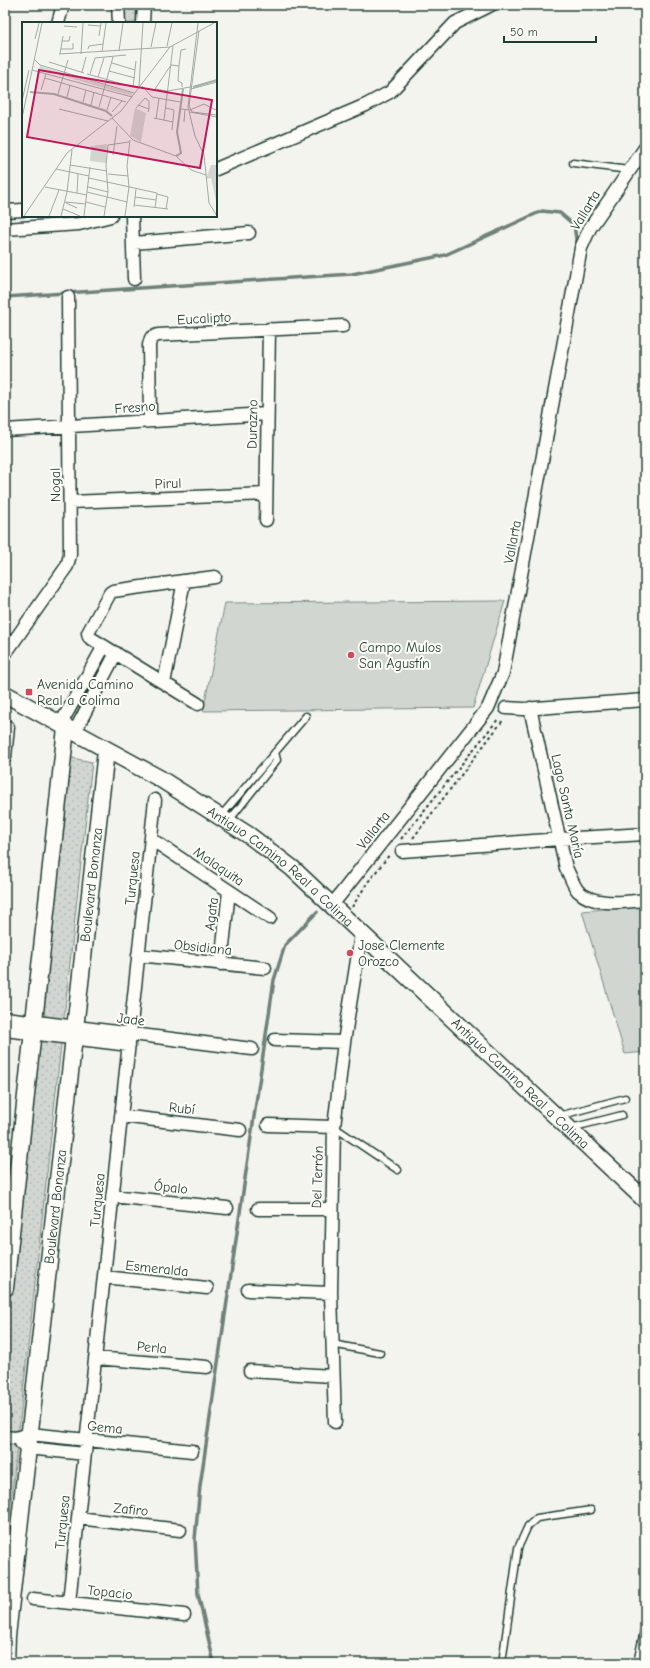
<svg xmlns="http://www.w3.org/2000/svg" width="650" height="1668" viewBox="0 0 650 1668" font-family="'Comic Neue',sans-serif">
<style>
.grass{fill:url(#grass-dots);stroke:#788a82}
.garden{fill:#d1d6d1;stroke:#788a82}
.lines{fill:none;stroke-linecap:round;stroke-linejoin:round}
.stream{stroke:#6e8179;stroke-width:3.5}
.lane-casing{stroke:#1f3d34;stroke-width:9}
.street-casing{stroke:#1f3d34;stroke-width:15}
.secondary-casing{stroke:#1f3d34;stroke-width:19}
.path{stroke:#1f3d34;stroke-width:2;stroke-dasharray:3 3;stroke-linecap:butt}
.lane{stroke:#fdfcf7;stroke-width:6}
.street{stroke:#fdfcf7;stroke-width:12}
.secondary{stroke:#fdfcf7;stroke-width:16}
.poi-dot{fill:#d1495b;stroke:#fdfcf7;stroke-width:1.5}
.labels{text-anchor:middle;stroke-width:4;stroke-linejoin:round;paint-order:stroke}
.street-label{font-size:14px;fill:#1f3d34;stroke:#fdfcf7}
.poi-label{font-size:14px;fill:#1f3d34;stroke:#fdfcf7;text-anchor:start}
.inset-river{fill:none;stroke:#a3aea7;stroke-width:2}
.inset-road{fill:none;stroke:#9faba4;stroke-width:1}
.view{fill:#c2185b;fill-opacity:0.15;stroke:#c2185b;stroke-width:2}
.inset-edge{fill:none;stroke:#1f3d34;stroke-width:2}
</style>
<defs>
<pattern id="grass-dots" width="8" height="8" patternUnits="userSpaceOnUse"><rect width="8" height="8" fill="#d1d6d1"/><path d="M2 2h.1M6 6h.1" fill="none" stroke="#b3b9b4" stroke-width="1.8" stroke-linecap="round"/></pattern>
</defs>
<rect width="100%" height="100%" fill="#f4f4ef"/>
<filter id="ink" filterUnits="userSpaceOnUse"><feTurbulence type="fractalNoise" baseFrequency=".025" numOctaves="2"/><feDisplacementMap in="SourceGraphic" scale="8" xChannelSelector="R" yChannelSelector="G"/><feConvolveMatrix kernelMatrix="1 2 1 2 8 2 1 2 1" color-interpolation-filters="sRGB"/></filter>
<g filter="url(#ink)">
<!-- grass -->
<path class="grass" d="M124 5H136V23H125Z
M67 757 92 762 5 1557V1316Z"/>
<!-- garden -->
<path class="garden" d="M505 601 473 708 203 711 225 603Z
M645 905V1052L625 1054 582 911Z"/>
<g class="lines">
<!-- stream -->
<path class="stream" d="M5 297 352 274 445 255 542 211 560 213 574 225 577 246
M214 1663 198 1594 195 1539 200 1486 274 980 285 945 317 912"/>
<defs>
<path id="lane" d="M573 163 629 170
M220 817 306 716
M228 822 277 760 275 752
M559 1116 625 1098
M334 1127 398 1170
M571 1128 622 1115
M332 1344 380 1353
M502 1663 518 1548 528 1526 537 1518 591 1510
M637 1663 645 1626"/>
<path id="street" d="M118 5 119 23
M58 23 63 5
M143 23 144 5
M216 169 366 105 390 92 455 23 491 5
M5 211 23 210
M132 216 134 279
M5 229 79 224 111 216
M134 243 249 233
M150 421 149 345 151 338 158 335 343 326
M5 430 267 414
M70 502 266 494
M266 520 269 329
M184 581 113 591 110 593 88 633 89 637 198 704
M5 654 67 566 70 555 68 297
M164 683 184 581 215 577
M506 708 523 709 645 700
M530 708 566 868C570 875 573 885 578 891 595 907 624 902 645 900
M60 725 104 646
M74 733 116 653
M5 757 8 727
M151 839 270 918
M402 851 560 839 645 834
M332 905 488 708 503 673 581 248 590 228 645 148
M138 955 265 968
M221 964 229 891
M5 1018 252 1049
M5 1030 129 1045
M275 1040 344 1042
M121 1116 240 1130
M268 1125 334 1127
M112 1196 227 1208
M258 1209H331
M104 1277 207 1288
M248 1290 331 1293
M95 1358 207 1367
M250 1371 332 1376
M335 1422 331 1293 334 1127 344 1042 361 935
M5 1437 15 1438 30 1434 192 1451
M21 1443 28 1448 85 1454
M78 1518 180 1530
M33 1599 184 1615
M69 1602 155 800"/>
<g id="secondary">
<path id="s1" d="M5 694 159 778 250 836 292 868 645 1200"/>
<path d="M5 1288 66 728"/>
<path id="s2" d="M6 1663 7 1636 106 751"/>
</g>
</defs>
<!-- lane casing -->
<use href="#lane" class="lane-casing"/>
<!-- street casing -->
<use href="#street" class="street-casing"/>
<!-- secondary casing -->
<use href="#secondary" class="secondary-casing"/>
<!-- path -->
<path class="path" d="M413 838 504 719
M401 839 499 718
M352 907 368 882 390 854"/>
<!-- lane -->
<use href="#lane" class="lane"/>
<!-- street -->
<use href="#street" class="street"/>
<!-- secondary -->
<use href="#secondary" class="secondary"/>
</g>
</g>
<!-- markers -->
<g class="poi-dot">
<circle cx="351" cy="655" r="4"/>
<rect x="25" y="688" width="8" height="8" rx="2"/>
<circle cx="350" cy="953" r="4"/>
</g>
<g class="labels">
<!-- street labels -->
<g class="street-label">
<text transform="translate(585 210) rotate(-59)" y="5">Vallarta</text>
<text transform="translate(204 318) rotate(-3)" y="5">Eucalipto</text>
<text transform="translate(135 407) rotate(-4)" y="5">Fresno</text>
<text transform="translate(252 424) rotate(-89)" y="5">Durazno</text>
<text transform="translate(168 483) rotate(-2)" y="5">Pirul</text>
<text transform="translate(55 485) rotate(-91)" y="5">Nogal</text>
<text transform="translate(512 542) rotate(-79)" y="5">Vallarta</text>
<text transform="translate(568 806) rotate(77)" y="5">Lago Santa María</text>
<text transform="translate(373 830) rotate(-52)" y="5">Vallarta</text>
<text transform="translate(219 866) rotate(34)" y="5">Malaquita</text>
<text dy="5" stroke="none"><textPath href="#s1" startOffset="326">Antiguo Camino Real a Colima</textPath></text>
<text transform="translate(132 878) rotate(-84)" y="5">Turquesa</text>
<text dy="5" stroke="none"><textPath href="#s2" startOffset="783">Boulevard Bonanza</textPath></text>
<text transform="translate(211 914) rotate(-83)" y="5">Agata</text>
<text transform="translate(203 947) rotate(6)" y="5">Obsidiana</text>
<text transform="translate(131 1019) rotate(7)" y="5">Jade</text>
<text dy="5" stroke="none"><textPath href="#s1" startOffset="650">Antiguo Camino Real a Colima</textPath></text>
<text transform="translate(182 1108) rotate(6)" y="5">Rubí</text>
<text transform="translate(317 1177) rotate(-88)" y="5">Del Terrón</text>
<text transform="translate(171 1187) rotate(6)" y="5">Ópalo</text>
<text transform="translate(97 1200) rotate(-84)" y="5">Turquesa</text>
<text dy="5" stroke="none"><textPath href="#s2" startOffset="459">Boulevard Bonanza</textPath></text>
<text transform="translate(157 1268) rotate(6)" y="5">Esmeralda</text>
<text transform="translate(152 1347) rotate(5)" y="5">Perla</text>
<text transform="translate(105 1427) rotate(6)" y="5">Gema</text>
<text transform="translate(131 1509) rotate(6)" y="5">Zafiro</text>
<text transform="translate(62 1522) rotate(-84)" y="5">Turquesa</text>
<text transform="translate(110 1592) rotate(6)" y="5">Topacio</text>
</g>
<!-- poi labels -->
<g class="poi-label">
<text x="359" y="652">Campo Mulos<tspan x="359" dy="16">San Agustín</tspan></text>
<text x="37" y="689">Avenida Camino<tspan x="37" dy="16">Real a Colima</tspan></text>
<text x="358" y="950">Jose Clemente<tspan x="358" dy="16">Orozco</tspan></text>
</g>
</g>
<!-- overview -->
<g transform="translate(22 22)">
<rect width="195" height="195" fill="#f4f4ef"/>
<path d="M18 44 110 71V74L17 47ZM189 143H195L194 179 189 156 184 157Z" fill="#d1d6d1"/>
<path d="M113 86 124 91 119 120 108 114ZM85 122 84 141 68 139 69 124Z" fill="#d1d6d1"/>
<path class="inset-river" d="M171 65 195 58M8 70 32 72 84 89 90 94M154 134 159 131 155 110 161 67"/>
<path class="inset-road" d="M176 1 166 85 173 114 182 133 187 181 195 194M66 3 78 4M42 4 55 5M177 9 167 84 170 90 195 93M77 14 79 1M13 17 17 1M40 19H47L48 14M145 24 150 1M129 25 134 1M39 27H51V21M66 27 67 24 81 22M97 29 101 1M80 30 84 1M37 32 148 25M38 32 41 14M59 32 61 1M12 37 18 43 112 71M27 40 62 51M90 41 113 48M157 44 149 43 133 67 146 69 168 65M10 48 110 75M87 49 113 56M60 50 64 35M65 52 115 66M68 52 73 36 104 33M76 55 82 36M23 56 104 80M117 64 121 1M120 64 130 75 158 80M111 65 114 39M160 65V61L156 59 157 44 159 28 164 27M169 67 195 60M19 68 24 52M36 72 46 38M45 75 48 63M0 79 7 48M61 80 64 68M69 83 72 70M116 83 127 87 126 90M77 85 91 35M114 86 123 76 127 79V87M144 86 152 88 150 108M37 87 86 99M159 87 168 88 182 82 194 88M85 88 89 75M90 90 100 79M168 90 195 95M0 96 20 1M90 96 111 118 154 134 169 148 184 153M132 96 151 100M134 97 137 76M142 98 151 24M162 100 163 88M91 133 95 104M48 143 85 149M34 147 67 154M86 152 106 154M67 156 135 171 133 186M23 165 65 173M66 165 86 170M65 170 105 180M55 171 56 152M135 172 146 175 144 187M113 175 134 178M43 180 64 182M64 180 83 185M44 181 55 186M112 183 146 187M112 185 114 167M41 187 58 194M2 194 45 131 99 89 148 25 192 1M27 194 37 168M39 194 45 170 50 128M62 194 68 145M82 194 86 170 84 143 86 123 107 120M103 194 107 165 105 144 108 118"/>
<path class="view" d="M17 48 190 78 178 146 5 115Z"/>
<rect width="195" height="195" class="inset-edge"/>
</g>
<!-- margin -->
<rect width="650" height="1668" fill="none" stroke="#fdfcf7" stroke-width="20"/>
<rect x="10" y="10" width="630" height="1648" fill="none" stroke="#1f3d34" stroke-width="1.5" filter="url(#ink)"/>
<!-- scale -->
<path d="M504 36v6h92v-6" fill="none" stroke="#1f3d34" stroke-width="2"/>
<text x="510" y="36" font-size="12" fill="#1f3d34" stroke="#fdfcf7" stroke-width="3" paint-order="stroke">50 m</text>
</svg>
